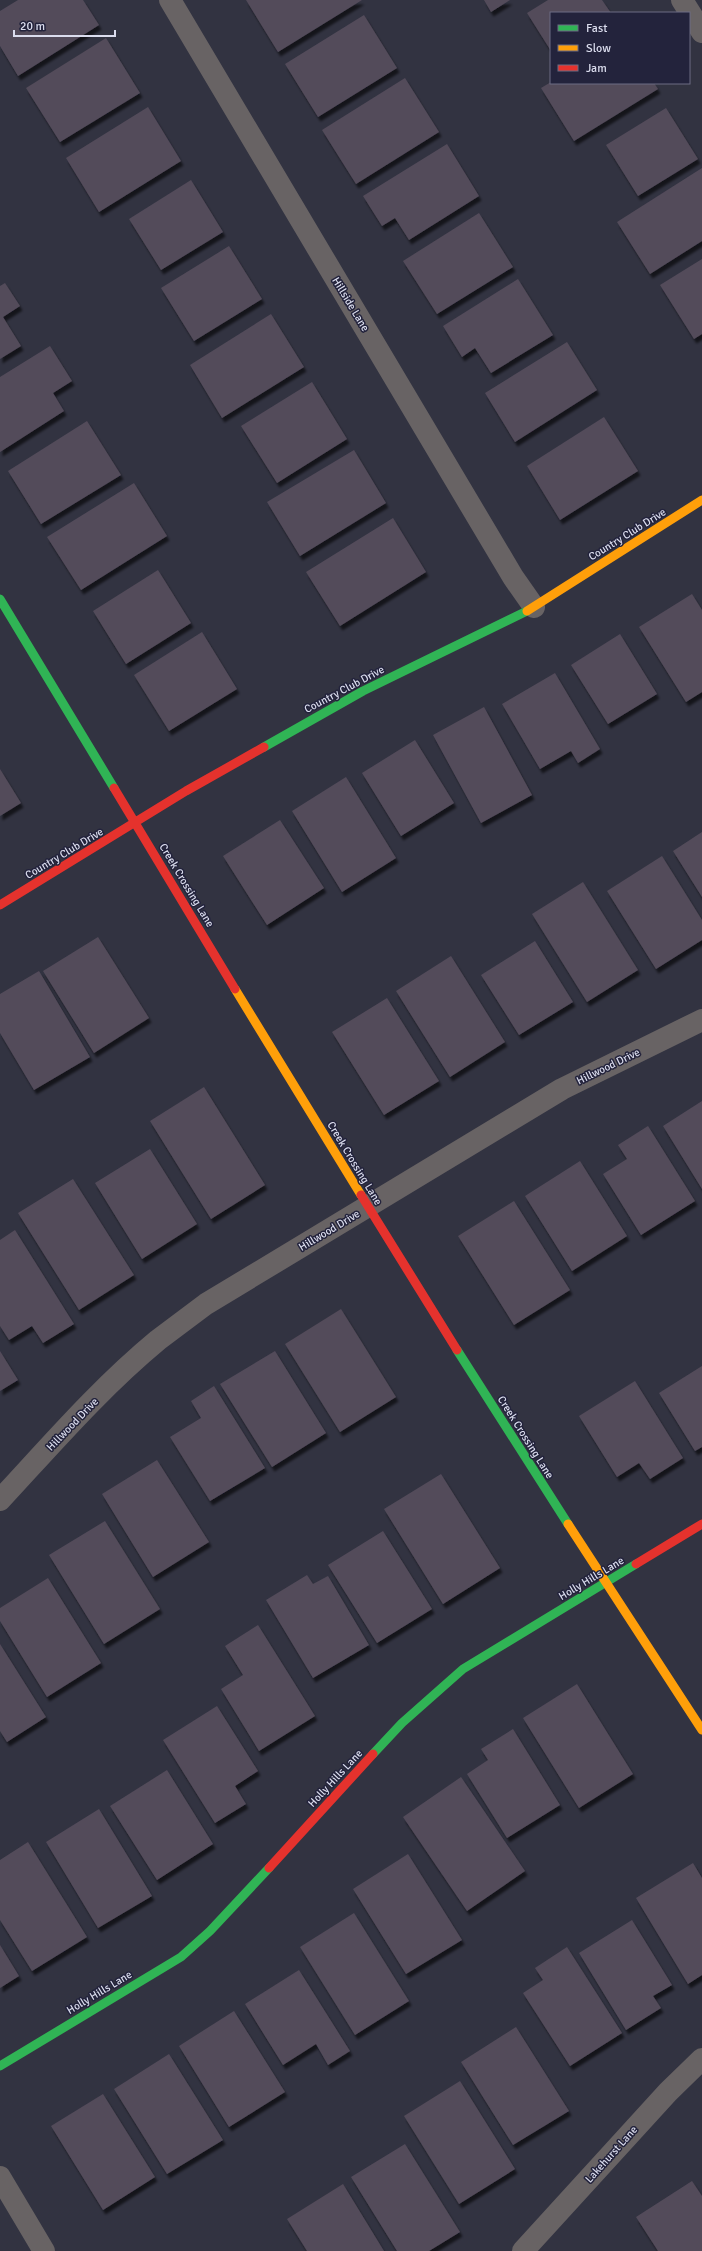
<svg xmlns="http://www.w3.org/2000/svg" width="702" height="2251" viewBox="0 0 702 2251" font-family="Signika,sans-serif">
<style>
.building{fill:#534b5a;filter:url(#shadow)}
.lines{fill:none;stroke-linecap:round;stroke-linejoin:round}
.street{stroke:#686364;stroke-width:22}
.fast{stroke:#30b455;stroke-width:9}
.slow{stroke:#ff9f0a;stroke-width:9}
.jam{stroke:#e5322d;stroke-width:9}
.labels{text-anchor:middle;stroke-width:3;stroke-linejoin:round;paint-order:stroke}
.street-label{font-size:11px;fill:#dbddee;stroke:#23233c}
</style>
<defs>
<filter id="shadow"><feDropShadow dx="2.5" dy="4.5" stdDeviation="1" flood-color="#0009"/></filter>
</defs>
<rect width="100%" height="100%" fill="#323341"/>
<!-- building -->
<path class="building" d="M18 0H83L99 25 18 76 0 46V11Z
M246 0H362L278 52Z
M484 0H510L491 12Z
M548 0H602L611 13H551V51L527 13Z
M364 15 397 68 318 117 285 64Z
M106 38 140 93 60 142 26 88Z
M405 78 439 132 356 184 322 130Z
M551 82 654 83 658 89 574 141 541 88Z
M148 107 181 161 99 212 66 158Z
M666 108 698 159 638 196 606 145Z
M447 144 479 196 409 240 395 218 382 226 363 196Z
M702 168V241L650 274 617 222Z
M191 180 223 232 161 270 129 219Z
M479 213 513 267 437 314 403 261Z
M229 246 262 299 194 341 161 288Z
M702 259V334L694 339 660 285Z
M518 279 553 335 491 373 475 348 462 357 443 326Z
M5 283 20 306 3 317 21 346 0 359V286Z
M271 314 304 367 222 418 190 365Z
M567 342 597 390 515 442 485 393Z
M50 346 72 381 53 393 64 411 0 452V377Z
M312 382 347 439 277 483 241 426Z
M604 417 638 471 560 520 527 466Z
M87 421 121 475 41 524 8 471Z
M354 450 386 503 300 556 267 502Z
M134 483 167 536 81 590 47 537Z
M393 518 426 572 340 626 306 572Z
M158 570 191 623 126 664 93 611Z
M692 594 702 610V692L686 702 639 627Z
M202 632 237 689 169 731 134 675Z
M620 634 657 694 608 724 571 665Z
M555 673 600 749 578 763 571 751 540 769 502 704Z
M484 707 532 795 481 823 433 735Z
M415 740 454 803 401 836 362 773Z
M0 769 21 803 0 816Z
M346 777 396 858 342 892 292 811Z
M280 820 324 888 267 925 223 856Z
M702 832V897L673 851Z
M662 856 702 920V940L656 969 607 891Z
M583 882 638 970 587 1002 532 914Z
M98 937 149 1018 94 1053 43 971Z
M535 941 573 1002 519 1035 481 975Z
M451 956 505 1042 450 1077 396 991Z
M39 971 90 1057 34 1090 0 1033V994Z
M387 998 439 1081 384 1115 332 1032Z
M204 1087 265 1185 211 1219 150 1121Z
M702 1101V1189L663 1126Z
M648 1126 695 1201 641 1235 603 1174 627 1159 618 1145Z
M150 1149 197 1224 142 1259 95 1183Z
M580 1161 627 1236 572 1271 525 1196Z
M73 1179 134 1275 79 1310 18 1213Z
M514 1201 570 1290 514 1325 458 1236Z
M15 1230 74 1324 43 1343 32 1326 9 1340 0 1326V1240Z
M341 1309 396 1397 340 1432 285 1344Z
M0 1351 18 1380 0 1391Z
M275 1351 326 1433 272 1467 220 1384Z
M702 1366V1447L695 1451 659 1393Z
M635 1381 683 1458 650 1479 639 1463 617 1477 579 1416Z
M214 1386 265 1468 210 1501 170 1437 201 1418 191 1401Z
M157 1460 209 1542 153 1577 102 1494Z
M441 1474 500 1568 443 1604 384 1509Z
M105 1521 160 1609 104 1644 49 1555Z
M383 1531 432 1609 377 1643 328 1565Z
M307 1575 313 1584 328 1576 369 1645 313 1678 266 1600Z
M48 1578 101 1663 47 1697 0 1621V1608Z
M258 1625 315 1716 259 1751 221 1689 243 1675 225 1646Z
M0 1644 46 1717 7 1742 0 1731Z
M577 1684 633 1774 579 1808 523 1718Z
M217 1706 258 1771 235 1786 246 1804 215 1823 163 1740Z
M513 1729 560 1805 507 1838 467 1774 488 1760 481 1749Z
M167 1770 213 1844 157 1880 110 1806Z
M461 1777 525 1871 467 1911 403 1817Z
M99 1809 152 1896 98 1928 46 1842Z
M28 1842 87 1937 32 1971 0 1920V1860Z
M408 1854 462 1940 406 1974 353 1889Z
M693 1863 702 1878V1975L688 1984 636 1898Z
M354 1913 409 2001 355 2035 300 1947Z
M632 1920 672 1985 653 1996 661 2008 626 2030 579 1953Z
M0 1945 19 1976 0 1988Z
M567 1947 622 2033 570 2066 523 1993 543 1980 535 1968Z
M299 1970 350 2051 328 2065 316 2044 283 2065 245 2004Z
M234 2011 285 2092 229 2127 179 2046Z
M516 2027 569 2111 513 2145 461 2062Z
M169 2054 223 2140 167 2174 114 2089Z
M460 2081 515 2169 459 2204 404 2116Z
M103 2094 155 2177 103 2210 51 2126Z
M405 2144 460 2232 429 2251H397L351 2177Z
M692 2181 702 2196V2251H658L636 2217Z
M343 2184 384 2251H307L287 2219Z"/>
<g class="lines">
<!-- street -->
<path class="street" d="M170 0 513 577 534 607
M682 0 702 32
M0 1500C51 1445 100 1388 158 1340 174 1328 190 1316 206 1304L562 1089 702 1020
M0 2177 44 2251
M523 2251 668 2092 702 2059"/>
<!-- fast -->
<path class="fast" d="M0 599 114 788
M264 747 363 691 527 611
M457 1350 568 1524
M373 1754 402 1723 463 1669 636 1564
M0 2066 181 1957 210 1931 269 1868"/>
<!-- slow -->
<path class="slow" d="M527 611 702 500
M235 989 361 1195
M568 1524 702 1730"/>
<!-- jam -->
<path class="jam" d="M114 788 235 989
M0 905 186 791 264 747
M361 1195 457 1350
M636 1564 702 1524
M269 1868 373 1754"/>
</g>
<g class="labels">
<!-- street labels -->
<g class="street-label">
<text transform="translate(351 304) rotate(59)" y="4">Hillside Lane</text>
<text transform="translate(627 534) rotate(-32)" y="4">Country Club Drive</text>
<text transform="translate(344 689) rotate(-28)" y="4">Country Club Drive</text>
<text transform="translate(64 853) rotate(-31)" y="4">Country Club Drive</text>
<text transform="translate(187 885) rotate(59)" y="4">Creek Crossing Lane</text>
<text transform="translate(608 1066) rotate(-26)" y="4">Hillwood Drive</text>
<text transform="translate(355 1163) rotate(59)" y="4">Creek Crossing Lane</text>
<text transform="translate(329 1230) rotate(-31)" y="4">Hillwood Drive</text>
<text transform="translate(72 1424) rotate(-46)" y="4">Hillwood Drive</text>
<text transform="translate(526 1437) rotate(58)" y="4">Creek Crossing Lane</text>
<text transform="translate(591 1578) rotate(-31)" y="4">Holly Hills Lane</text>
<text transform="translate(335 1778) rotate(-47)" y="4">Holly Hills Lane</text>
<text transform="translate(99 1992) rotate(-31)" y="4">Holly Hills Lane</text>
<text transform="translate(611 2154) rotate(-48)" y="4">Lakehurst Lane</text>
</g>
</g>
<!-- legend -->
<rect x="550" y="12" width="140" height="72" fill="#23233c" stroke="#6d6d83"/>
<rect x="558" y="25" width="20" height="6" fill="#30b455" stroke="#6d6d83"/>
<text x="586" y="32" font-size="12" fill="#dbddee">Fast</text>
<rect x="558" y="45" width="20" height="6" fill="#ff9f0a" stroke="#6d6d83"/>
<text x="586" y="52" font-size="12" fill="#dbddee">Slow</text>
<rect x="558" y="65" width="20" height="6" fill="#e5322d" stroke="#6d6d83"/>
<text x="586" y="72" font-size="12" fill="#dbddee">Jam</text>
<!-- scale -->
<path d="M14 30v6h101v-6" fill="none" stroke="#dbddee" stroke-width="2"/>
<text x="20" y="30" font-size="12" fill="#dbddee" stroke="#23233c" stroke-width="3" paint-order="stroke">20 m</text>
</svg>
